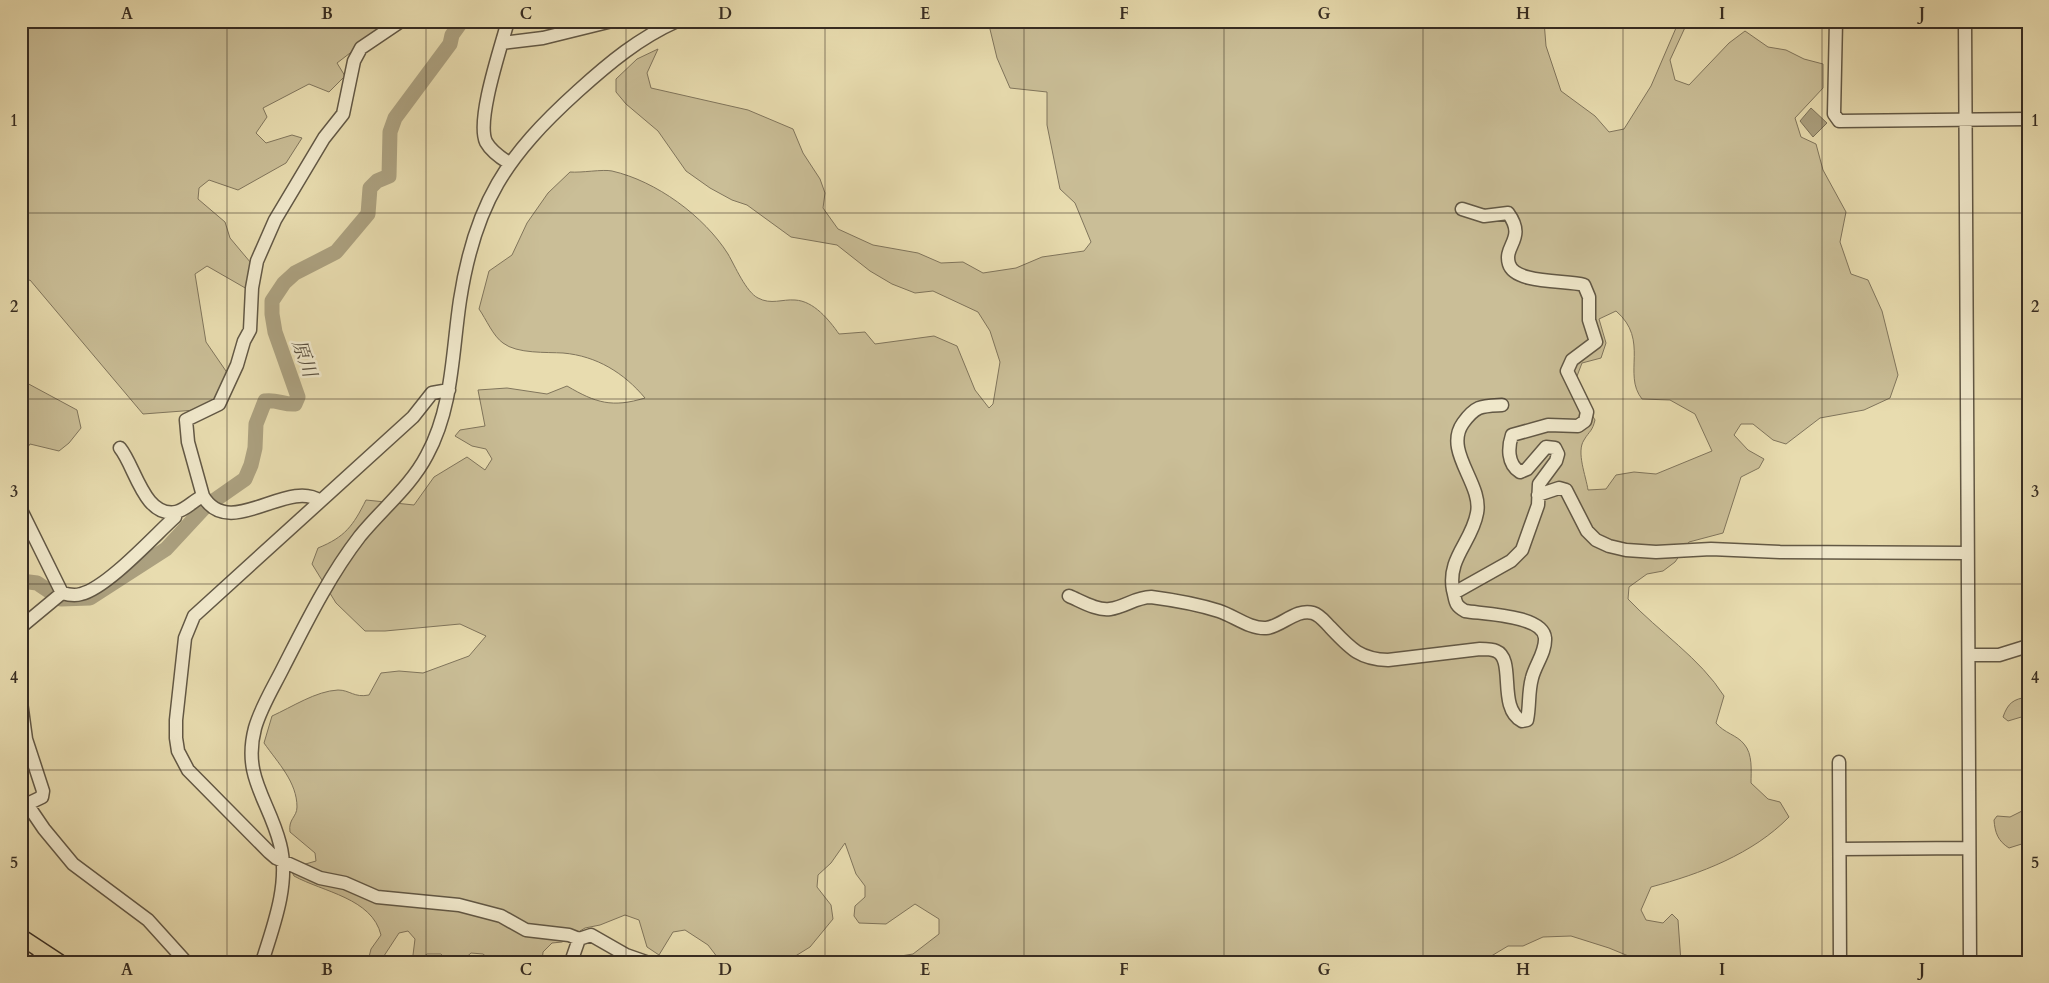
<svg xmlns="http://www.w3.org/2000/svg" width="2049" height="983" viewBox="0 0 2049 983" font-family="Cardo,'Noto Serif JP',serif">
<style>
.green{fill:#cabe97;stroke:#80755c;fill-rule:evenodd}
.water{fill:#aba07f;stroke:#7c725a}
.lines{fill:none;stroke-linecap:round;stroke-linejoin:round}
.river{stroke:#aba07f;stroke-width:15}
.minor-casing{stroke:#625845;stroke-width:15}
.major-casing{stroke:#362c22;stroke-width:18}
.minor{stroke:#f0e8cb;stroke-width:12}
.major{stroke:#e8dcaf;stroke-width:15}
.grid{fill:none;stroke:#362c22;stroke-width:1;stroke-opacity:0.55}
.labels{text-anchor:middle;stroke-width:5;stroke-linejoin:round;paint-order:stroke}
.water-label{font-size:19px;font-style:italic;fill:#594f3e;stroke:#f0e8cb}
.neatline{fill:none;stroke:#362c22;stroke-width:2}
.grid-label{font-size:16px;text-anchor:middle;font-weight:bold;fill:#362c22}
</style>
<rect width="100%" height="100%" fill="#e8dcaf"/>
<filter id="stains"><feTurbulence type="fractalNoise" baseFrequency=".004" numOctaves="4"/><feColorMatrix values="0 0 0 0 .2 0 0 0 0 .09 0 0 0 0 .02 0 0 0 .5 -.17"/></filter>
<radialGradient id="worn" r=".72"><stop offset=".6" stop-color="#630" stop-opacity="0"/><stop offset="1" stop-color="#630" stop-opacity=".3"/></radialGradient>
<!-- green -->
<path class="green" d="M21 21H392L337 63 345 76 329 92 309 84 263 108 267 117 256 133 266 143 292 135 302 138 286 163 238 190 209 180 199 188 198 199 225 222 230 238 256 269 247 289 207 266 195 274 206 342 228 374 216 400 196 410 143 414 30 280 21 283Z
M988 21H1544L1546 46 1561 91 1595 116 1609 132 1624 129 1651 86 1679 21H1688L1670 60 1675 80 1689 85 1729 43 1745 31 1768 47 1786 50 1804 59 1823 64V88L1795 118 1801 137 1816 144 1823 170 1846 212 1840 242 1851 274 1868 280 1882 311 1898 375 1890 398 1864 410 1820 418 1786 444 1773 440 1753 424H1741L1734 435 1748 450 1764 459 1759 468 1741 477 1723 533 1689 542 1675 562 1663 571 1647 574 1629 587 1628 599C1659 632 1700 658 1724 696L1716 723C1724 733 1737 735 1744 744 1753 754 1751 771 1751 783L1768 799 1780 802 1789 817C1753 854 1700 874 1651 887L1641 910 1646 920 1663 923 1672 914 1678 920 1681 962H1643L1609 948 1571 936 1543 937 1523 946H1508L1488 958V962H864L913 954 939 934V919L915 904 886 924 859 923 854 916 855 906 865 897V886L856 874 845 843 831 863 818 875 817 887 831 905 833 919 810 947 789 960 721 962 708 945 685 930 673 932 659 955 647 947 639 920 625 915 600 925 585 928 562 942 552 943 543 952 542 962H493L483 954 471 953 461 962H449L441 954H427L417 962 413 955 415 939 408 931 399 933 380 962 369 957 371 949 381 935C372 898 323 892 294 876L292 872 302 865 316 861 315 853 290 832C288 819 297 817 297 807 297 782 278 763 264 743L272 716C292 707 316 691 338 690 350 690 354 698 369 695L381 673 399 671 423 673 469 656 486 636 460 624 385 631H365L336 603 312 564 318 548C345 537 353 526 366 500L414 505 434 477 467 457 485 470 492 459 486 449 472 446 455 436 460 430 485 426 478 390 507 388 547 394 567 386C596 403 612 408 645 398 624 373 597 356 563 353 547 352 517 354 503 343 493 336 486 319 479 309L489 271 512 255 527 223 548 193 570 172C581 173 603 169 612 171 656 181 704 216 728 254 735 266 746 292 758 298 771 305 782 299 795 300 814 301 829 320 839 334L865 332 875 344 934 336 957 346 975 390 989 408 993 404 1000 362 990 331 978 312 933 291 915 293 892 284 870 271 837 245 791 237 747 205 732 200 710 188 686 171 658 131 626 104 616 92V79L637 59 658 49 647 73 651 88 748 110 793 129 803 153 820 179 825 193 823 208 838 229 873 245 918 253 941 263 963 262 983 273 1016 268 1042 257 1084 251 1091 242 1075 203 1060 189 1047 125V92L1010 88 997 58ZM1616 311C1650 340 1622 374 1642 399L1670 400 1695 414 1712 451 1656 474 1634 472 1616 475 1606 489 1588 490C1586 476 1576 452 1584 440 1590 430 1592 432 1595 420L1574 384 1582 363 1601 358 1606 343 1599 319Z
M25 382 77 410 81 428 69 443 59 451 30 444 21 458V390Z
M2028 697V715L2008 721 2003 717C2008 703 2013 699 2028 697Z
M2024 810H2028V842L2009 848C1998 841 1995 833 1994 820L1997 816 2010 817Z"/>
<!-- water -->
<path class="water" d="M1811 108 1827 123 1813 137 1800 121Z"/>
<g class="lines">
<!-- river -->
<path class="river" d="M21 581 37 583 61 599 90 598 166 549 205 507 245 479 251 465 255 448 256 424 265 401C276 399 284 405 295 404L298 397 275 332 272 314V301L284 283 295 273 336 252 368 214 370 188 377 181 389 176 390 132 395 118 450 44 452 35 462 21"/>
<defs>
<path id="minor" d="M508 21C501 47 476 120 486 142 491 151 501 158 509 163
M1836 21 1834 114 1839 121 2028 119
M1965 21 1970 962
M502 43 543 38 612 21
M449 390 432 393 413 417 194 616 185 638 176 720V738L178 751 188 770 269 852 276 858 320 878 345 883 377 897 459 905 501 916 526 930 569 935 579 939
M120 448C135 466 144 518 176 512 186 510 194 500 203 496L188 442 186 420 219 404 237 365 244 341 250 330 252 288 257 261 275 220 324 138 343 114 354 61 361 48 401 21
M1538 495 1559 488 1566 490 1587 531 1596 540 1609 546 1626 550 1656 552 1711 549 1780 552 1967 553
M203 496C229 541 288 478 320 501
M21 510 62 593
M1454 593 1511 561 1522 550 1538 505 1539 484 1556 461 1558 454 1555 448 1546 447 1527 469 1520 472C1507 464 1508 447 1512 435L1548 425 1578 426 1585 421 1587 412 1567 371 1572 360 1596 342 1589 320V297L1584 285C1566 280 1515 284 1509 264 1503 245 1527 239 1508 213L1484 216 1462 209
M1069 596C1081 601 1097 611 1110 609 1125 607 1136 597 1151 597 1174 600 1197 604 1219 611 1234 616 1250 629 1266 628 1281 627 1296 608 1313 613 1320 615 1325 622 1330 627 1350 648 1359 659 1388 660L1480 649C1485 649 1492 649 1496 651 1516 659 1497 708 1522 721L1527 720C1530 706 1528 692 1532 678 1535 665 1546 652 1545 638 1543 615 1483 614 1465 611 1454 605 1456 601 1453 590 1447 558 1472 542 1477 513 1483 484 1443 451 1463 423 1476 405 1482 406 1502 405
M21 627 62 593C69 595 75 596 81 594 107 588 154 536 175 517L176 512
M1969 655H1999L2028 646
M21 702 26 739 43 791 42 797 21 807
M1839 762 1840 962
M27 804 44 829 73 864 148 920 186 962
M1840 849 1969 848
M35 962 44 952
M262 962C274 925 290 882 280 844 269 800 242 777 255 728 261 707 273 688 283 668 306 623 329 576 360 536 382 509 411 486 427 455 453 407 452 353 460 300 475 203 506 156 578 91 609 63 639 38 677 21
M571 962 579 939 591 935 626 955 646 962"/>
<path id="major" d="M21 937 59 962"/>
</defs>
<!-- minor casing -->
<use href="#minor" class="minor-casing"/>
<!-- major casing -->
<use href="#major" class="major-casing"/>
<!-- minor -->
<use href="#minor" class="minor"/>
<!-- major -->
<use href="#major" class="major"/>
</g>
<!-- grid -->
<path class="grid" d="M227 21V962M426 21V962M626 21V962M825 21V962M1024 21V962M1224 21V962M1423 21V962M1623 21V962M1822 21V962M21 213H2028M21 399H2028M21 584H2028M21 770H2028"/>
<g class="labels">
<!-- water labels -->
<g class="water-label">
<text transform="translate(305 358) rotate(71)" y="7">原川</text>
</g>
</g>
<!-- margin -->
<rect width="2049" height="983" fill="none" stroke="#e8dcaf" stroke-width="55"/>
<rect x="28" y="28" width="1994" height="928" class="neatline"/>
<g class="grid-label">
<text x="127" y="19">A</text>
<text x="327" y="19">B</text>
<text x="526" y="19">C</text>
<text x="725" y="19">D</text>
<text x="925" y="19">E</text>
<text x="1124" y="19">F</text>
<text x="1324" y="19">G</text>
<text x="1523" y="19">H</text>
<text x="1722" y="19">I</text>
<text x="1922" y="19">J</text>
<text x="14" y="126">1</text>
<text x="2035" y="126">1</text>
<text x="14" y="312">2</text>
<text x="2035" y="312">2</text>
<text x="14" y="497">3</text>
<text x="2035" y="497">3</text>
<text x="14" y="683">4</text>
<text x="2035" y="683">4</text>
<text x="14" y="868">5</text>
<text x="2035" y="868">5</text>
<text x="127" y="975">A</text>
<text x="327" y="975">B</text>
<text x="526" y="975">C</text>
<text x="725" y="975">D</text>
<text x="925" y="975">E</text>
<text x="1124" y="975">F</text>
<text x="1324" y="975">G</text>
<text x="1523" y="975">H</text>
<text x="1722" y="975">I</text>
<text x="1922" y="975">J</text>
</g>
<rect width="100%" height="100%" filter="url(#stains)"/>
<rect width="100%" height="100%" fill="url(#worn)"/>
</svg>
